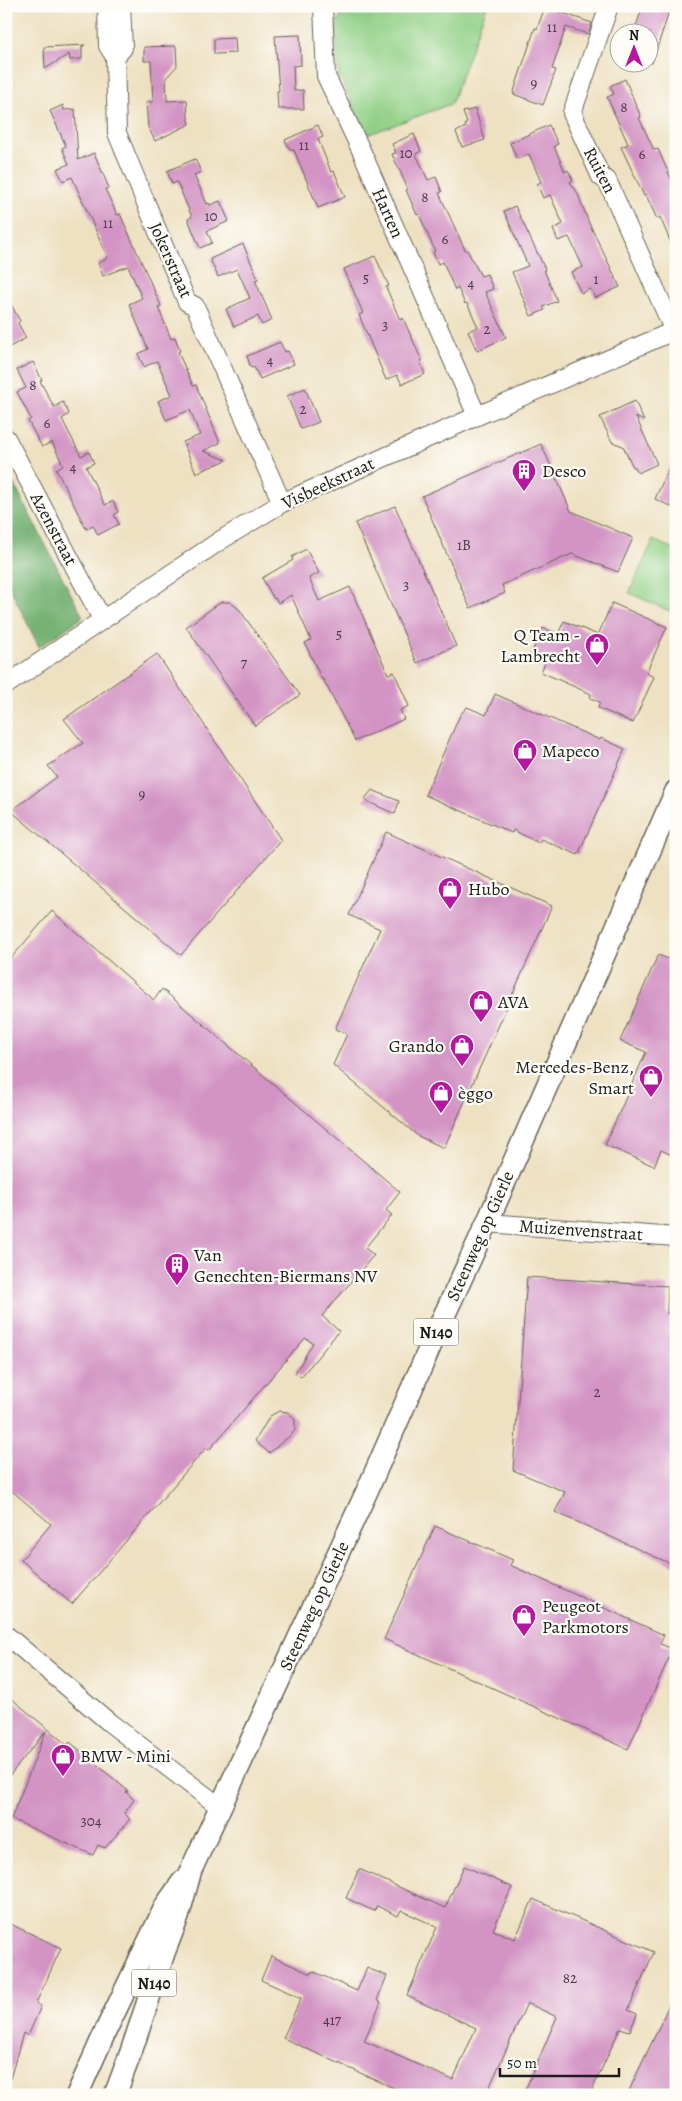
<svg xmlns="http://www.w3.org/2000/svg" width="682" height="2101" viewBox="0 0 682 2101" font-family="Alegreya,serif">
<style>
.green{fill:#91d086;stroke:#567651}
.forest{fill:#74b273;stroke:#486748}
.building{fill:#d394c5}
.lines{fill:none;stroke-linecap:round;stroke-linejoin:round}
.minor-casing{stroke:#666156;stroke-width:20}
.major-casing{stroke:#666156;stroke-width:24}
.minor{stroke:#fff;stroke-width:18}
.major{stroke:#fff;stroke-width:21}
.labels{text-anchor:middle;stroke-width:4.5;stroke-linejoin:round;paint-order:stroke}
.number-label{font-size:15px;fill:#4a3a46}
.shield{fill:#fdfcf7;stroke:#605f5e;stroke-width:1}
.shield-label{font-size:16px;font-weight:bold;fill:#1c1c1c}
.street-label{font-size:18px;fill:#1c1c1c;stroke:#fdfcf7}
.poi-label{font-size:18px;fill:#1c1c1c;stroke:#fdfcf7;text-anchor:start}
</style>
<rect width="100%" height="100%" fill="#fdfcf7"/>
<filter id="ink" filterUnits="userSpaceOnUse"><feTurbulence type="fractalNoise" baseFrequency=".02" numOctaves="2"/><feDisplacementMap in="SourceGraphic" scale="10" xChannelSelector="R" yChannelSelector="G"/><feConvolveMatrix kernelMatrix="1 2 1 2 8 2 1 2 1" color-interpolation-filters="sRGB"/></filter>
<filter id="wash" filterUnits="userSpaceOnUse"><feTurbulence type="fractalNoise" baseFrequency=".0096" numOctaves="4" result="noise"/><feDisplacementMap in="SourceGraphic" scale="20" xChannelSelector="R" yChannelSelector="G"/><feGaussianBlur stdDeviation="1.12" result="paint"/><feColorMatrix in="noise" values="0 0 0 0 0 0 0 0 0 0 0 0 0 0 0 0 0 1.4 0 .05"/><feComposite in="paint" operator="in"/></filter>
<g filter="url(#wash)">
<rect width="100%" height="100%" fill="#eee1c2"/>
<!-- green -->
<path class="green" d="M345 6H487L451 104 367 135 339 76 335 30Z
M653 540 676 550V614L629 593Z"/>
<!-- forest -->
<path class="forest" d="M6 6H8L12 37H6Z
M6 469 83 617 39 647 6 580Z"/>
<g id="blocks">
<!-- building -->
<path class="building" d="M643 6H671L652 63H650V32H634Z
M545 7 592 23 588 34 566 27 552 69 556 70 543 105 513 94 535 28 537 29Z
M300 35 301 65 293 66 294 91 303 90 304 109H278L277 91H279L275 36Z
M235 38 236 53 214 54V39Z
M85 45 82 47V59L70 60 69 54 45 69 44 47Z
M176 46 177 66 166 78 167 101 187 100 188 118 190 124 155 141 148 127 146 102H153L151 61H144V47Z
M625 79 641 117 639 118 654 150 658 149 676 190V255L660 217 657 219 646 195 644 196 621 147 628 144 607 97 614 94 610 86Z
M63 105 64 110 75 109 78 160 94 153 109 188 105 189 117 215 120 214 161 306 158 307 171 339 175 337 180 351 178 352 193 386 196 385 220 443 203 451 227 460 196 473 183 442 200 435 190 410 166 420 158 401 172 395 157 361 144 367 138 354 148 349 129 304 142 298 128 266 103 276 98 263 108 258 72 177 63 181 57 169 69 164 62 148 66 146 50 111Z
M475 109 485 140 462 147 456 132 466 127 465 124 467 123 463 112Z
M318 125 323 137 318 139 331 172 334 171 345 197 318 208 294 150 289 148 285 140Z
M549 125 558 144 554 146 565 172 568 170 573 180 570 182 577 192 589 223 620 287 595 298 591 289 581 293 571 272 583 267 569 237 558 241 553 229 563 224 550 195 543 198 537 184 541 182 529 154 517 159 510 143Z
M414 134 421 151 416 154 428 180 436 177 442 192 439 193 465 250H467L481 276 487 274 493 289 485 292 506 337 477 351 468 331 478 327 467 303 465 304 458 288 455 290 443 262 438 264 433 252 435 251 419 214 417 215 406 190 408 189 392 154 396 153 392 144Z
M195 159 201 172 194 175 207 204 209 203 210 205 220 201 229 221 207 231 212 243 200 248 188 219 192 217 177 182 172 184 167 171Z
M515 206 545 269 544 270 557 301 543 307 545 310 531 316 512 272 528 266 504 211Z
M243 244 258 279 255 280 272 320 262 325 258 316 234 327 226 309 250 298 237 269 218 277 210 259Z
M375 256 389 286 386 287 400 320 403 318 422 361 420 362 425 374 402 384 397 375 386 380 359 315 363 313 344 269Z
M6 295 20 321 18 323 26 338 6 349Z
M280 342 285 352 288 351 294 364 260 379 254 367 251 368 247 356Z
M33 362 42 380 40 381 54 407 63 402 69 414 62 419 81 456 89 452 94 463 86 467 105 505 113 501 118 512 114 515 119 524 98 535 93 525 86 529 56 469 63 465 52 442 42 447 28 421 31 419 17 392 26 388 17 370Z
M305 388 319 422 301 429 287 396Z
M635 401 644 421 636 417 657 464 638 473 635 467H633L623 446 612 442 600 417Z
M541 444 571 511 633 538 618 572 572 554 502 585 505 593 470 608 422 496Z
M676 452V509L655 499Z
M395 506 456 646 417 663 355 523Z
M306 549 319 573 309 578 319 601 350 587 388 674 394 672 409 706 400 710 404 719 355 741 323 679 322 680 305 643 311 640 291 595 278 603 275 598 274 599 262 578 293 560 292 557Z
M221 602H230L239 609 300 695 255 726 186 627Z
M612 603 667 627 646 673 654 677 633 723 598 708 600 702 590 698 591 694 541 672 546 661 531 654 543 628 558 634 564 621 598 635Z
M157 654 281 840 181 955 11 811 57 777 48 766 83 743 64 719Z
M495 694 600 740 601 738 625 749 578 855 541 839 539 843 513 830 512 833 425 795 460 715 467 707 486 715Z
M372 790 399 801 395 814 364 800Z
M386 832 552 906 444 1148 418 1136 333 1065 347 1034 335 1029 380 929 349 915Z
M52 911 154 1000 162 989 400 1192 386 1210 392 1215 365 1248 374 1255 322 1316 339 1331 301 1377 295 1373 313 1343 305 1338 209 1450 206 1448 72 1604 21 1560 51 1524 6 1486V964Z
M658 955 676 962V1157L661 1150 654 1166 605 1145 646 1052 620 1041Z
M527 1277 668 1286 667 1314H676V1566L555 1512 565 1492 513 1470Z
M279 1411 288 1412 292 1416 295 1420V1430L292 1434 269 1453 255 1441 270 1416Z
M435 1526 513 1560 510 1565 664 1635 660 1644 673 1649 628 1749 384 1639Z
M6 1694 67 1745 70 1742 82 1752 128 1791 126 1792 134 1800 124 1813 130 1819 105 1848 98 1845 93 1855 11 1819 46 1731 6 1780Z
M464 1866 512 1887 493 1930 515 1939 533 1899 654 1952 628 2010 637 2014 630 2031 620 2028 590 2095H523L557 2017 527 2003 486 2095H409L283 2038 301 1998 261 1980 271 1956 311 1974 312 1971 357 1991 367 1968 387 1976 377 2000 381 2002 364 2041 453 2080 476 2028 407 1996 437 1927 401 1910 398 1916 377 1906 374 1911 346 1898 359 1869 445 1908Z
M6 1922 61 1948 36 2003 41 2006 28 2036 23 2033 10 2079 6 2078Z
M676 1988V2095H627L660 2025Z"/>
</g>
</g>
<g filter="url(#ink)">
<use href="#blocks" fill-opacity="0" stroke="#666156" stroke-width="1"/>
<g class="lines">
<defs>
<path id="minor" d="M107 6 108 46 115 57
M121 6 123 48 115 57 117 133 187 302 195 306 282 503
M323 6 326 76 361 150 477 416
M609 6 572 113 601 177 607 180 674 331
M6 438 102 619
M6 685 221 540 282 503 477 416 676 330
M487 1223 676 1237
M6 1635 110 1723 220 1807"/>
<path id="major" d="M77 2095 106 2030 166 1905 183 1881
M115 2095 131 2052 164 1953 178 1917 191 1870 367 1491 437 1331 487 1223 676 791"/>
</defs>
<!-- minor casing -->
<use href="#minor" class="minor-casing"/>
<!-- major casing -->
<use href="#major" class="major-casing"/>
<!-- minor -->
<use href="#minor" class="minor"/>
<!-- major -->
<use href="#major" class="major"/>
</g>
</g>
<!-- icons -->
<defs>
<symbol id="building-pin" viewBox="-11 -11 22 30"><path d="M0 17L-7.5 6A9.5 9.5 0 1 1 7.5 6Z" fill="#b5179e" stroke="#fdfcf7"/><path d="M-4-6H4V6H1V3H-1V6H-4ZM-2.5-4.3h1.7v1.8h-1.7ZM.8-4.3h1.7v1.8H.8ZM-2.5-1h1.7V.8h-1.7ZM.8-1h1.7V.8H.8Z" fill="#fff"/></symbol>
<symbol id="shop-pin" viewBox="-11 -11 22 30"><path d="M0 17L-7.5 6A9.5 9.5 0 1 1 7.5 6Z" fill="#b5179e" stroke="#fdfcf7"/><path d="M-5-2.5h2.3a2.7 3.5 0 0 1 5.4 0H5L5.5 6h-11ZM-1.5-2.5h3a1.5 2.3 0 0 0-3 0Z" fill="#fff"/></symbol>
</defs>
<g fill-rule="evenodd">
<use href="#building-pin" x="510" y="457" width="28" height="38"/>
<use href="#shop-pin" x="583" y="631" width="28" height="38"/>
<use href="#shop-pin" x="511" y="737" width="28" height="38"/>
<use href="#shop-pin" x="436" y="875" width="28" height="38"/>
<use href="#shop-pin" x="467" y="988" width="28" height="38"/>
<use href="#shop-pin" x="448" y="1032" width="28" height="38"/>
<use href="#shop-pin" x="637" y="1063" width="28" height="38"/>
<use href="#shop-pin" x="427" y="1079" width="28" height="38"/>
<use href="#building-pin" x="163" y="1251" width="28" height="38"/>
<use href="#shop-pin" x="510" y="1602" width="28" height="38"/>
<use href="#shop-pin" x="49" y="1742" width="28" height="38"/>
</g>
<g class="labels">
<!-- number labels -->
<g class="number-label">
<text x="552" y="32">11</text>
<text x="534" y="88">9</text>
<text x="624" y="112">8</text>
<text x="304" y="150">11</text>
<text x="406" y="158">10</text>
<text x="642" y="159">6</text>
<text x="425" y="202">8</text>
<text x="211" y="221">10</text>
<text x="108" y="228">11</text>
<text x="445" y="244">6</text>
<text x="366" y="283">5</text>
<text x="596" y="284">1</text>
<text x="471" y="288">4</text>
<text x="385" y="330">3</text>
<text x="487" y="334">2</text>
<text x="270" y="365">4</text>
<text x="33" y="390">8</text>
<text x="303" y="414">2</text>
<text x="47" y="428">6</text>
<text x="73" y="472">4</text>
<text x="464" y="550">1B</text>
<text x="406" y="590">3</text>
<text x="339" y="639">5</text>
<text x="244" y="668">7</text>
<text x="142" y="799">9</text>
<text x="597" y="1397">2</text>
<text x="91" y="1826">304</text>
<text x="570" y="1983">82</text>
<text x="332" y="2025">417</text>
</g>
<!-- shield labels -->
<g class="shield">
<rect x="413.5" y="1318.5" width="45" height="27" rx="4"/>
<rect x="131.5" y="1969.5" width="45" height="27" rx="4"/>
</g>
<g class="shield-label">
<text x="436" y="1338">N140</text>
<text x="154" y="1989">N140</text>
</g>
<!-- street labels -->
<g class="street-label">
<text transform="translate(600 170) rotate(62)" y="6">Ruiten</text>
<text transform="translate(388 213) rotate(66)" y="6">Harten</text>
<text transform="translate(171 260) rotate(66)" y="6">Jokerstraat</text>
<text transform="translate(328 483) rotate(-25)" y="6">Visbeekstraat</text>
<text transform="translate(54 529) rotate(62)" y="6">Azenstraat</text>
<text transform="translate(581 1230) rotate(4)" y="6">Muizenvenstraat</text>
<text transform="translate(480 1236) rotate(-66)" y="6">Steenweg op Gierle</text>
<text transform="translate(314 1606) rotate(-65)" y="6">Steenweg op Gierle</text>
</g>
<!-- poi labels -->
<g class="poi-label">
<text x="542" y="477">Desco</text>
<text x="580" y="641" text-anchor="end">Q Team -<tspan x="580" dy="21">Lambrecht</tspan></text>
<text x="542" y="757">Mapeco</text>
<text x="468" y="895">Hubo</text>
<text x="498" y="1008">AVA</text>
<text x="444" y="1052" text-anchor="end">Grando</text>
<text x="634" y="1073" text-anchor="end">Mercedes-Benz,<tspan x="634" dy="21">Smart</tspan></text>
<text x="458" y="1099">èggo</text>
<text x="194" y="1261">Van<tspan x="194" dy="21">Genechten-Biermans NV</tspan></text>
<text x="542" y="1612">Peugeot<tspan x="542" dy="21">Parkmotors</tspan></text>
<text x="80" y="1762">BMW - Mini</text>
</g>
</g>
<!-- margin -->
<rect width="682" height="2101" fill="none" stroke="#fdfcf7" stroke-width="25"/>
<!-- north arrow -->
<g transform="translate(634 48)"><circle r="24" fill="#fdfcf7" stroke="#a3a29f"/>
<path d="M0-4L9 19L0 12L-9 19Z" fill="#b5179e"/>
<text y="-8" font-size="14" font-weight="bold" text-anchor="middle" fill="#1c1c1c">N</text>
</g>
<!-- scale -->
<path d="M500 2068v8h119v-8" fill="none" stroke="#1c1c1c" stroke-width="2.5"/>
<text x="507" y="2068" font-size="15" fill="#1c1c1c" stroke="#fdfcf7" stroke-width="4" paint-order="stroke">50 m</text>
</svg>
